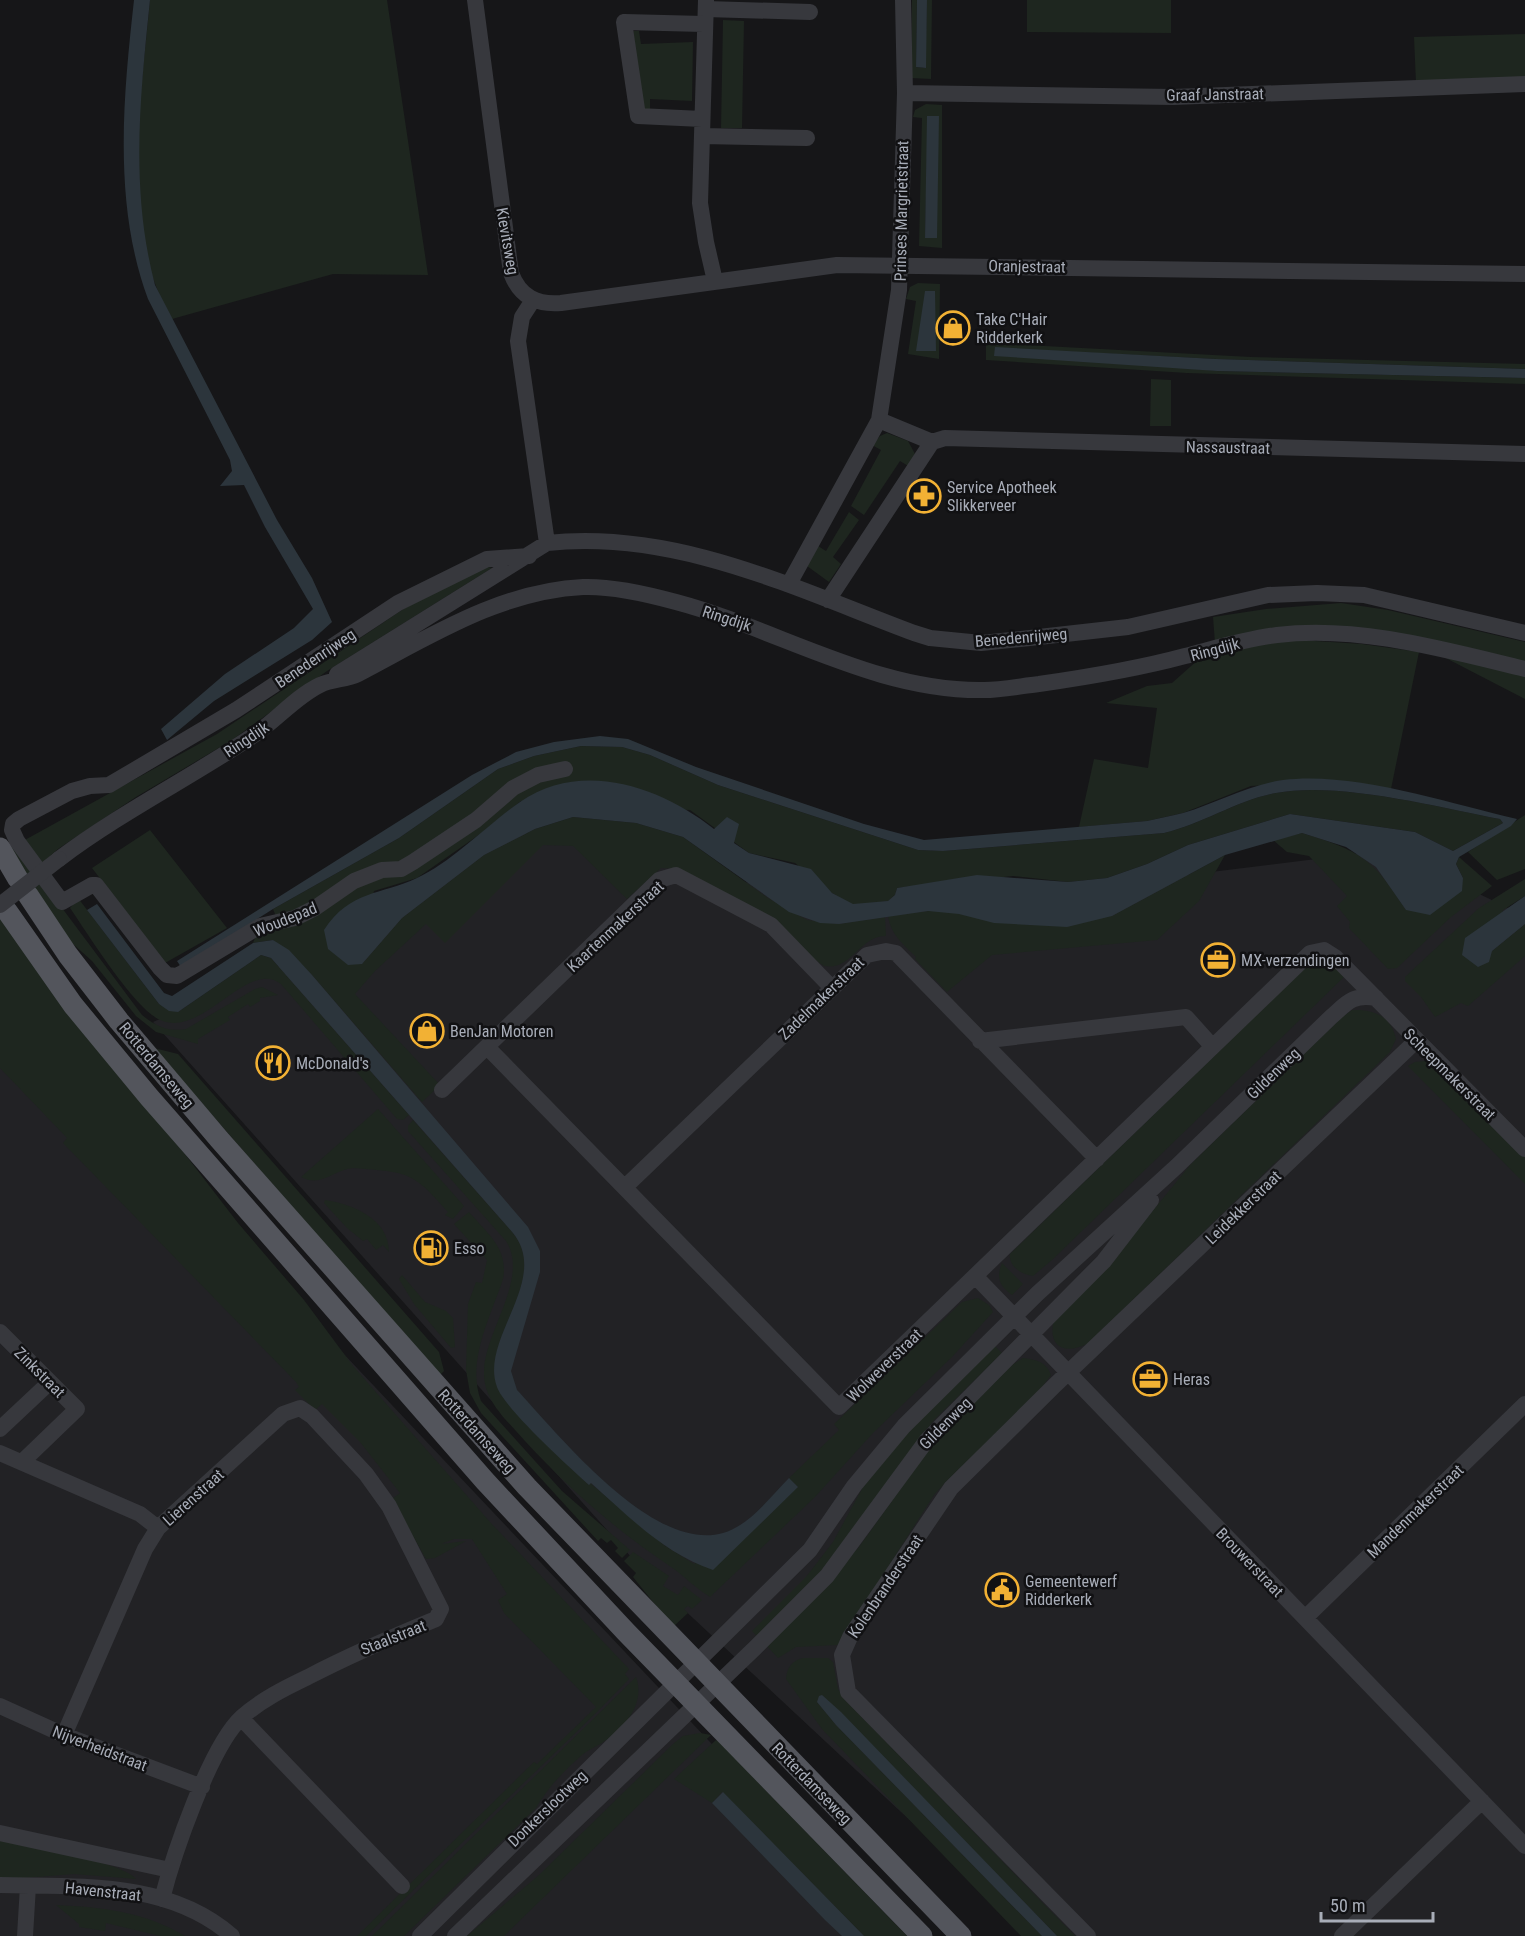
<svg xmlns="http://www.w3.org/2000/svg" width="1525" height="1936" viewBox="0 0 1525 1936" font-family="'Roboto Condensed',sans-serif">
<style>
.built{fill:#222225}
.green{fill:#1e261f;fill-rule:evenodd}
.water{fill:#2c353c}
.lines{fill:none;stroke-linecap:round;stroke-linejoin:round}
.minor{stroke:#37383d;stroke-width:16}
.major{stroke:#53555c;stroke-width:21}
.minor-bridge{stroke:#37383d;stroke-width:16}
.labels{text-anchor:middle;stroke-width:5;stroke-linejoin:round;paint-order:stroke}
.street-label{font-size:16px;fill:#a8adb8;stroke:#111113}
.poi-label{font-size:16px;fill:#a8adb8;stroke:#111113;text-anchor:start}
</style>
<rect width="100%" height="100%" fill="#161618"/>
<!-- built -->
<path class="built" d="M511 830 808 896 1146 880 1388 850 1525 916V1936H1034L649 1577 153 1022 353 934Z
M0 942 107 1103 893 1936H0Z"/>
<!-- green -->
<path class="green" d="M150 0H387L428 275 333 274 172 319C166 308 160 297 156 286 123 203 142 87 150 0Z
M912 0H917L916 67 925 68 927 0H932L931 79 911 78Z
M1027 0H1171V33L1027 32Z
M723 20 744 21 742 128H721Z
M633 31H639L641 44 693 42 692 101 650 99V110H643Z
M1525 34V81L1416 83 1414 37Z
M926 104 942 105V248L919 246 922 118 913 117 915 110ZM928 116 936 238 925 237Z
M918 283 940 284 939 359 908 354 916 301 906 299 910 287Z
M986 343 1251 357 1525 364V369L1216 359 995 348 1217 371 1525 378V384L1187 373 986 360Z
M1151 379 1171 380V426H1150Z
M887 433 908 441 915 454 910 467 900 461 864 515 851 506 881 450 872 445 880 436Z
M849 512 859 520 833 557 841 564 829 582 807 566 818 546 826 551Z
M485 566 492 568 327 671 232 740 136 797 58 849 39 866 23 841 217 734 405 608Z
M1341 603 1388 610 1525 642V664L1387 636 1215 643 1213 617 1266 609Z
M1284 639 1362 644 1419 652 1391 789 1334 781 1251 786 1183 813 1147 821 1079 827 1094 759 1148 768 1157 708 1106 703 1147 686 1172 683 1199 659Z
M1436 653 1525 675V699Z
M581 746 622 747 650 755 718 785 918 850 943 851 1164 833C1203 824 1237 800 1276 793 1337 781 1438 807 1500 819L1503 823 1453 851 1415 832 1290 814 1188 845 1147 864 1107 878 1068 882 1013 876 905 887 897 888 895 895 888 901 853 905 832 893 795 863 749 853 690 810 521 801 483 832 417 878 374 891 362 964 402 918 484 855 535 829 573 817 636 823 683 837 768 898 807 920 839 924 885 917 886 936C859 936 852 971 824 966L681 869 661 868 627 899 573 846 543 845 445 943 426 924 375 971 355 994 440 1085 422 1102 312 975 273 940 253 943 257 933 318 903 277 919 273 909 399 838 498 769 534 756Z
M1525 815V869L1497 880 1468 852Z
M150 830 227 928 165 963 92 868Z
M1302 833C1360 851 1373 858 1406 910L1463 878 1456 864 1459 857 1492 886 1451 917 1397 968 1388 969 1349 928 1350 922 1337 906 1347 896 1309 856 1287 852 1273 840Z
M15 845 142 1015C157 1027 168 1032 186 1029L255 989 262 987 278 995 260 998V1001L250 1007 248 1004 228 1017 230 1020 198 1039V1044L156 1032 136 1016 92 961 64 936 10 848Z
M1225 855 1199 901 1157 940 992 955 947 992 915 959 916 957C903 944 891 935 888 916L928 911 1112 916Z
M1525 879V896L1503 910 1492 951 1525 924V956L1468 1006 1461 1003 1435 1017 1421 997 1405 981V977L1479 908Z
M78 898 159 1004 178 1012 261 955 271 958 409 1115 403 1120 397 1119 281 984C245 956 197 1050 152 1015 127 996 89 936 70 908Z
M0 914 238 1223 304 1300 353 1366 490 1522 629 1669 625 1674 629 1679 599 1710 366 1936H357L534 1762 537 1764 596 1707 504 1613 498 1600 507 1594 472 1539H454L441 1544 466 1541 435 1558 426 1559 392 1499 400 1493 360 1442 322 1404 315 1410 295 1390 299 1387 296 1382 63 1143 67 1138 0 1068Z
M1316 960H1327L1344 977 1052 1260 1033 1276C1022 1275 1008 1266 1010 1254L1308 965Z
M1352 1010C1374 1009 1391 1016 1396 1039L1390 1052 1087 1344C1064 1355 1047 1347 1054 1319L1110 1263 1191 1164 1341 1018Z
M154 1048 178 1054 439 1352 444 1371 439 1376Z
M1425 1061 1525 1157V1184L1408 1066 1415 1062Z
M378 1109 464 1206 453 1219 445 1215 448 1212C411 1170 409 1173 354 1168 334 1169 322 1188 301 1177Z
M413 1120 513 1233C553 1283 472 1343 502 1395 507 1404 517 1412 524 1419 545 1442 566 1463 588 1484L590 1483 664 1545 694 1564 798 1487 789 1478 839 1430 834 1424 962 1302 978 1298 989 1305 993 1312 952 1357 873 1433 815 1497 710 1597C697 1589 686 1578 674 1569 616 1530 572 1492 525 1441 508 1421 483 1401 484 1372 484 1332 530 1278 506 1241L408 1131V1126Z
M325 1200C353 1204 389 1219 389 1252L383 1245 376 1250 367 1239 363 1241 347 1228 324 1203Z
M469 1212C487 1233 509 1249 503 1279 491 1316 466 1361 481 1401L562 1491 630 1550 622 1558 615 1551 618 1548 611 1540 607 1543 601 1538 598 1541 481 1413 470 1393 466 1370 468 1304 476 1282 482 1283 487 1260 483 1255 478 1256 474 1246 454 1224Z
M1002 1263 1023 1284 1012 1295C999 1286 996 1277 1002 1263Z
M402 1275 425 1302 446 1311 453 1318 455 1347 451 1348 414 1304 399 1279Z
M995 1346 1002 1353 934 1420 900 1464 847 1545 759 1638 752 1631 806 1577 833 1542 869 1476 909 1426Z
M1023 1358C1036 1360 1046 1361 1051 1375 1019 1421 970 1453 934 1495L838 1645 796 1647 778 1658 766 1645 859 1547 929 1449 1012 1365Z
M633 1552 669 1576 663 1586 678 1595 684 1586 702 1600 692 1609 688 1606 684 1609 688 1613 673 1627 633 1577 636 1573 624 1561Z
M803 1658H828L833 1662 838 1689 847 1702 1075 1936H1057L823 1696 817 1702 836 1725 1042 1936H1021L822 1729 786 1679C787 1668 791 1661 803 1658Z
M636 1677C646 1704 624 1729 602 1743 595 1747 588 1750 582 1755 562 1773 550 1785 536 1808L404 1936H372Z
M700 1733 711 1735 504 1936H467L539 1875 673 1744 683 1736Z
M716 1740 718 1741 907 1936H864L722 1792 712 1803 674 1779Z
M0 1840C24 1845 126 1863 136 1879L74 1874 0 1880Z
M56 1905C102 1907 145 1912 185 1936H160L106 1923 105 1931 79 1927V1924Z"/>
<!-- water -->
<path class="water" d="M134 0H150C140 97 130 190 155 285L277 520 312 578 332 622 312 640 214 701 167 740 161 729 225 674 294 628 313 609 265 527 244 485 220 486 232 471 230 460 148 299C113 205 123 98 134 0Z
M917 0H927L926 68 916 67Z
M927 116H939L937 238H925Z
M925 291H935L936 351H916Z
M995 347 1216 359 1525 369V378L1217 371 994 356Z
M600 736 628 739 696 767 864 824 924 840 1147 821C1159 818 1172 816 1183 813 1217 803 1247 785 1283 780 1353 771 1448 803 1517 819L1511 826 1459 857 1456 864 1463 878 1462 891 1430 915 1406 910 1376 867 1346 847 1302 833 1225 855 1112 916 1067 927 994 923 959 914 928 911 839 924 820 923 789 912 683 837 636 823 573 817 535 829 484 855 402 918 362 964 348 965 328 949 324 930C350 890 381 895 417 878 452 862 488 824 520 802 582 759 661 787 714 829L727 817 739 824 734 843 749 853 811 869 832 893 853 904 888 901 895 895 897 888 977 875 1068 882 1107 878 1147 864 1188 845 1290 814 1415 832 1453 851 1503 823 1500 819C1438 807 1337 781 1276 793 1237 800 1203 824 1164 833L943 851 918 850 718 785 650 755 622 747 581 746 534 756 498 769 399 838 273 909 181 967 177 961 472 775 516 752 554 742Z
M1525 896V924L1492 951 1489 962 1478 967 1462 955 1465 938Z
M97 904 164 993 172 996 253 943 273 940 289 950 312 975 528 1227 540 1251V1272L511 1371 517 1390C560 1436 653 1553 723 1533 749 1526 770 1497 789 1478L798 1487 713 1570C665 1554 628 1516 591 1483L589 1485C569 1467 505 1409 497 1387 479 1339 551 1280 513 1233L271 958 261 955 178 1012 169 1011 159 1004 87 910Z
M822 1695 841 1712 1057 1936H1042L836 1725 817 1702 819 1696Z
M723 1792 864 1936H842L825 1920 712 1803Z"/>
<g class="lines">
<!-- minor -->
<path class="minor" d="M475 0 511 273C520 297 537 305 561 303L837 265 1525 274
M706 0 700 203 706 242 715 281
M706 9 810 12
M905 93 1173 97 1525 84
M702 119 638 116 624 22 704 24
M702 136 807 138
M533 300 522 317 518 341 547 543
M932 442 945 438 1525 454
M529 556 487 559 398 603 236 710 109 785 90 786 72 791 19 819 13 824 12 830 17 841 62 902 92 885H96L160 968 167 975 177 976 260 926 295 918 315 908 354 881 382 870 401 869 413 862 476 820 513 788 538 775 565 769
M789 584 879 420 899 290 905 93 903 0
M828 600 932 442 879 420
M337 674 547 543C676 529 796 589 914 633L930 638 981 643 1030 638 1128 627 1268 595 1317 593 1364 595 1525 633
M59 859C120 813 188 779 251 737 275 722 295 697 320 685 332 679 346 680 358 674 429 637 500 591 583 587 613 586 647 594 676 602 778 629 876 692 984 690 1002 690 1021 686 1039 684 1088 677 1137 669 1185 656 1216 648 1245 639 1277 635 1359 625 1446 650 1525 669
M980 1041 1186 1017 1212 1046
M487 1047 839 1407 1310 953 1324 950 1335 957 1525 1149
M442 1090 659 880 676 875 771 925 832 988
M625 1187 867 955 886 951 896 953 1097 1159
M976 1277 1525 1846
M0 1332 77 1409 22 1462
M0 1429 50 1382
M0 1453 140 1514 158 1528
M1305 1618 1525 1404
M0 1706 64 1735 202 1787
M241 1718 402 1886
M64 1735 145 1549 158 1528 283 1414 300 1408 312 1416 366 1474 389 1506 441 1609 436 1619C392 1637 350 1655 308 1677 285 1688 261 1700 242 1717 210 1746 173 1856 162 1899
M0 1833 170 1870
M0 1885C79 1887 168 1880 232 1936
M25 1936 28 1886
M420 1936 810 1550 854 1486 904 1426 1037 1294 1177 1166 1331 1017C1347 1003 1352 994 1376 998
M455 1936 755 1648 827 1576 927 1440 1104 1261 1151 1200
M1088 1936 848 1692 842 1655 850 1637 951 1488 1054 1386 1417 1040
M1342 1936 1482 1801"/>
<!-- major -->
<path class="major" d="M0 848 18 879
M28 895 68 955 119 1021 219 1139 527 1487 961 1936
M7 911 73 1005 149 1097 485 1481 626 1632 922 1936"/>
<!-- minor-bridge -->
<path class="minor-bridge" d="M0 905 59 859"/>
</g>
<!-- icons -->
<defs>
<symbol id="shop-ring" viewBox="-11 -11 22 22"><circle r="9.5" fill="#111113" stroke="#f2b134" stroke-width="1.5"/><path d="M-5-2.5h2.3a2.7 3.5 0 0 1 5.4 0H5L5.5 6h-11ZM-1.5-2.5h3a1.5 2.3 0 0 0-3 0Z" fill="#f2b134"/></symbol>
<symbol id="pharmacy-ring" viewBox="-11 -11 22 22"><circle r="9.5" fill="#111113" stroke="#f2b134" stroke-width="1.5"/><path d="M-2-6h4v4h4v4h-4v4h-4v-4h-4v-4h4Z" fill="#f2b134"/></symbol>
<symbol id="office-ring" viewBox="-11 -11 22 22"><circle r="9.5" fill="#111113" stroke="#f2b134" stroke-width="1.5"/><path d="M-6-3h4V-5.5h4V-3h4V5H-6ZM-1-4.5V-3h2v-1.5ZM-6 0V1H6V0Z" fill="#f2b134"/></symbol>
<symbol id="restaurant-ring" viewBox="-11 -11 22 22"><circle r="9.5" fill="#111113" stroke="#f2b134" stroke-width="1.5"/><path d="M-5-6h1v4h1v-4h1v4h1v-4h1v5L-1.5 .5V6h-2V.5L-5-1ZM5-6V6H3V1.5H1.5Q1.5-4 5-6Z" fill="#f2b134"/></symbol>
<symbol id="fuel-ring" viewBox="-11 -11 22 22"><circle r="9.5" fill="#111113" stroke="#f2b134" stroke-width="1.5"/><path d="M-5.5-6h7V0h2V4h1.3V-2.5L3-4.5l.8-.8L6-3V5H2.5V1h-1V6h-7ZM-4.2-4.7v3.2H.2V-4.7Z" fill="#f2b134"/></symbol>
<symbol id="civic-ring" viewBox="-11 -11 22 22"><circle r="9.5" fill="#111113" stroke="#f2b134" stroke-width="1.5"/><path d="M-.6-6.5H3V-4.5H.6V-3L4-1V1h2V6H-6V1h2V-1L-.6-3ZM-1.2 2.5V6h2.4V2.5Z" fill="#f2b134"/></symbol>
</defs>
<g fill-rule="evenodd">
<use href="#shop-ring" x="934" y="309" width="38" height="38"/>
<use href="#pharmacy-ring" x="905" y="477" width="38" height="38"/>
<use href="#office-ring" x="1199" y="941" width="38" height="38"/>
<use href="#shop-ring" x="408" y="1012" width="38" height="38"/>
<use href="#restaurant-ring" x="254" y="1044" width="38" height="38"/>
<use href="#fuel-ring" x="412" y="1229" width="38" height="38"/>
<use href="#office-ring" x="1131" y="1360" width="38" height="38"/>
<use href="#civic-ring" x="983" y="1571" width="38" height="38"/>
</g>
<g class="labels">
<!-- street labels -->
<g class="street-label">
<text transform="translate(1215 94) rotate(-1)" y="6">Graaf Janstraat</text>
<text transform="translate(901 211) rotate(-89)" y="6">Prinses Margrietstraat</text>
<text transform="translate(508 241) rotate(80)" y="6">Kievitsweg</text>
<text transform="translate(1027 266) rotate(1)" y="6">Oranjestraat</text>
<text transform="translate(1228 447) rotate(1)" y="6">Nassaustraat</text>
<text transform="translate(727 618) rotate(18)" y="6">Ringdijk</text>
<text transform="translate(1021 637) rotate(-5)" y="6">Benedenrijweg</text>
<text transform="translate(1215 649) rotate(-15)" y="6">Ringdijk</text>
<text transform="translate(315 658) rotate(-34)" y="6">Benedenrijweg</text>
<text transform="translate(246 739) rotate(-34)" y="6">Ringdijk</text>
<text transform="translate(285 919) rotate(-22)" y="6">Woudepad</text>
<text transform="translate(615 926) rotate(-43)" y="6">Kaartenmakerstraat</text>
<text transform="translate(821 998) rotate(-44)" y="6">Zadelmakerstraat</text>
<text transform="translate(157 1065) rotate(50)" y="6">Rotterdamseweg</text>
<text transform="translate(1273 1073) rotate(-44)" y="6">Gildenweg</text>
<text transform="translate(1450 1074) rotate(45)" y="6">Scheepmakerstraat</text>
<text transform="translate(1243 1207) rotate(-44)" y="6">Leidekkerstraat</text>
<text transform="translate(884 1365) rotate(-44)" y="6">Wolweverstraat</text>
<text transform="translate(40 1372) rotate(45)" y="6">Zinkstraat</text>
<text transform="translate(945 1423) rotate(-45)" y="6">Gildenweg</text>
<text transform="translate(477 1431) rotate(48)" y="6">Rotterdamseweg</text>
<text transform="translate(193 1497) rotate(-42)" y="6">Lierenstraat</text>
<text transform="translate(1415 1511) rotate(-44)" y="6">Mandenmakerstraat</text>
<text transform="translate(1250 1562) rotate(46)" y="6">Brouwerstraat</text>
<text transform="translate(885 1586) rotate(-56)" y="6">Kolenbranderstraat</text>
<text transform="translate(393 1637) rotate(-22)" y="6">Staalstraat</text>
<text transform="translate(100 1748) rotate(21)" y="6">Nijverheidstraat</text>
<text transform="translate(812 1783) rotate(46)" y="6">Rotterdamseweg</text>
<text transform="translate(547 1808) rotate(-44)" y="6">Donkerslootweg</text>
<text transform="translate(103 1891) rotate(6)" y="6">Havenstraat</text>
</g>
<!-- poi labels -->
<g class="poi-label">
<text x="976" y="325">Take C'Hair<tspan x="976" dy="18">Ridderkerk</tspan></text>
<text x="947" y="493">Service Apotheek<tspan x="947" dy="18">Slikkerveer</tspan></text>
<text x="1241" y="966">MX-verzendingen</text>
<text x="450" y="1037">BenJan Motoren</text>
<text x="296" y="1069">McDonald's</text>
<text x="454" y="1254">Esso</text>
<text x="1173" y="1385">Heras</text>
<text x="1025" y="1587">Gemeentewerf<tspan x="1025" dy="18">Ridderkerk</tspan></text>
</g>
</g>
<!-- scale -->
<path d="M1321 1912v9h112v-9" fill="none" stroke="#a8adb8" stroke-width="3"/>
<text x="1330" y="1912" font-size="18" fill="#a8adb8" stroke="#111113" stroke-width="4.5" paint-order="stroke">50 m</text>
</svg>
